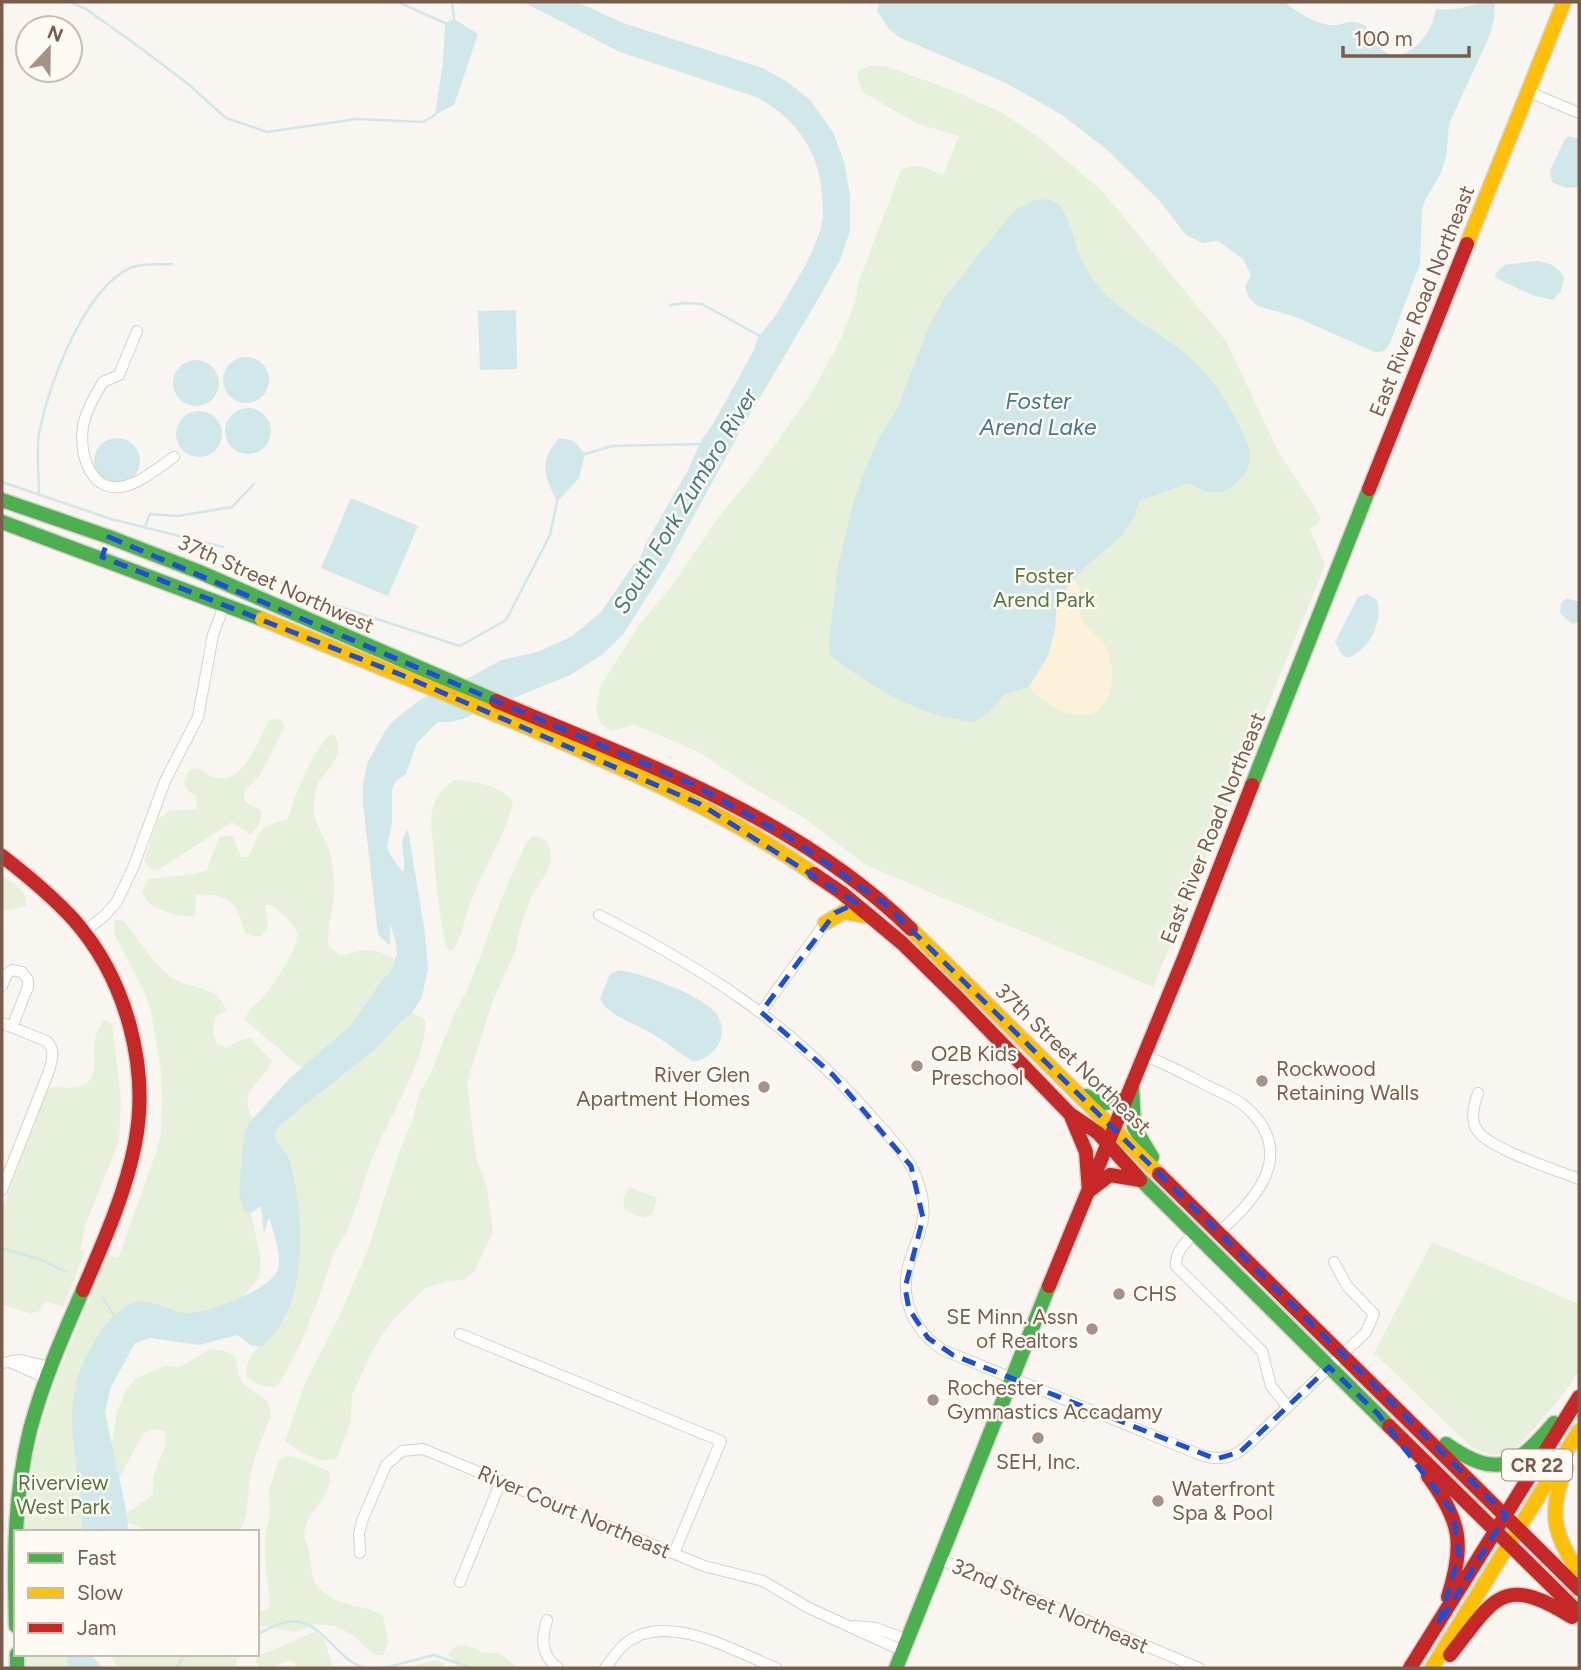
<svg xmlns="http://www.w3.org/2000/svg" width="1581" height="1670" viewBox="0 0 1581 1670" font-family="Figtree,sans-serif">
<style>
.green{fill:#e7f0db}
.sand{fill:#fbf2d9}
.water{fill:#d0e8ea}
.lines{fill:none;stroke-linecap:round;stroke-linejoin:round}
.stream{stroke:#d0e8ea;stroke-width:2.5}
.street-casing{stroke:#d7d1cb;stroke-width:12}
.fast-casing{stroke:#d9d2cb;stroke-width:17}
.slow-casing{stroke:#d9d2cb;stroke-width:17}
.jam-casing{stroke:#d9d2cb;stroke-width:17}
.street{stroke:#fefefd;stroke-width:10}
.fast{stroke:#4caf50;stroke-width:14}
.slow{stroke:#ffc107;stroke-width:14}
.jam{stroke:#c62828;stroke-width:14}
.marked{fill:none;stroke:#1d4ed8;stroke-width:5;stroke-dasharray:14 9;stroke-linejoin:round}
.poi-dot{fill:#a69286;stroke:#fffaf3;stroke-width:2.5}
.labels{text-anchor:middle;stroke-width:5;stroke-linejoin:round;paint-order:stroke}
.shield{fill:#fffaf3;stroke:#a28b7f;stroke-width:2}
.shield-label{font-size:19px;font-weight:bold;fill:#7a5c4d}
.street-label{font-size:21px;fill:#7a5c4d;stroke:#fffaf3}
.park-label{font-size:21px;fill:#537a41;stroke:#fffaf3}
.poi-label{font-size:21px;fill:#7a5c4d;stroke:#fffaf3;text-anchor:start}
.water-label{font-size:23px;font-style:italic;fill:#437c86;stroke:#fffaf3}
</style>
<rect width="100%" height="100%" fill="#f9f5f0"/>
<!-- green -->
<path class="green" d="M869 66H884L944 87 1001 112 1041 139 1103 192 1226 341 1279 453 1321 517 1317 525 1310 529 1325 565 1153 987 864 864 803 817 750 786 697 751 634 725 612 731 600 723 596 710 600 687 639 625 671 587 721 514 755 473 812 392 838 345 855 303 858 284 901 170C917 161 927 169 943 175L959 136 918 124 863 92 857 77 859 71Z
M275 718 280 719 285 726 260 775 244 791 245 802 261 810C261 821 259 829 249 834L232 822 158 870 150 869 144 860 158 819 170 811 197 809 196 796 187 790 184 781 190 770 198 768C203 771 208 775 213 777 244 787 257 741 269 721Z
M331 734 336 737C346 764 319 769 315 794 310 823 321 827 329 850 332 860 334 872 334 883 336 904 325 929 329 947L340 955C347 955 351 953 358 951 377 947 394 957 407 969L311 1068 299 1066 245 1020C248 1009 255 1006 262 998 272 988 299 948 297 934 295 922 280 912 271 905H265L268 926 262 936H253L245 933C238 902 228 892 196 895L195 916C183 918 156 911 147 901 145 899 144 894 142 891L148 879 194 874 207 870 219 837 232 835 241 857H248C254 848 256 833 266 827 272 823 281 822 288 819 294 797 313 749 331 734Z
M454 780C473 781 501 785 513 802 506 834 484 867 472 899 465 916 463 934 453 951L447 948C438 914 436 879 433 844 432 833 430 821 432 811 435 797 443 788 454 780Z
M533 836 544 839 550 848 551 861 546 874 531 897 520 928 515 952 493 1000 467 1083 476 1158 487 1187 493 1232 474 1272 464 1280 448 1281 425 1288 391 1322 372 1351 352 1395 351 1421 337 1458C319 1465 299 1452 285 1441L306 1381 339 1317 369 1247 397 1158 413 1119 419 1094 431 1073 452 1019 470 984 501 900 526 843Z
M2 876C15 883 27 889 26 906L2 912Z
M115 920 124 921C139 940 155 968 176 980 195 990 218 986 226 1010L215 1018 213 1033 217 1044 226 1048 238 1041 250 1038 272 1061C260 1086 235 1091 255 1122L246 1207 251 1213 261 1260 259 1277 241 1300 150 1325 98 1379 102 1532H23L32 1460 44 1415 58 1374 108 1254 118 1258 156 1153 161 1132 162 1099 161 1071 151 1011 143 989 114 933Z
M412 1013 425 1019C429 1056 386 1122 372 1159 363 1184 357 1210 345 1234 340 1244 333 1252 330 1263 317 1305 301 1350 277 1386 264 1388 256 1384 246 1377 247 1352 253 1358 264 1340 273 1325 293 1288 298 1272 307 1244 280 1175 272 1145L274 1135 280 1125 397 1019Z
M105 1020 112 1024 121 1098 119 1141 86 1223 80 1249 85 1251 63 1307 46 1301 39 1311 30 1314 2 1304V1209L47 1091 52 1087C123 1094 76 1048 105 1020Z
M629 1187 657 1198 652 1214 643 1218 625 1210 623 1199Z
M1432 1242 1579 1304C1579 1318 1581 1357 1579 1369 1575 1382 1524 1444 1511 1451 1497 1459 1483 1453 1470 1446L1374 1353Z
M211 1349C250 1352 229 1369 245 1385 251 1391 261 1396 268 1402L271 1416 256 1453 250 1477 246 1515 240 1532H144L140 1527 128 1523 127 1513 149 1498 153 1493V1477L166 1444 165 1431 152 1429 143 1434 118 1480 108 1466 117 1412 124 1394 135 1379 164 1366 180 1367Z
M286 1456C301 1458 315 1465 329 1471 335 1491 312 1508 306 1525 301 1537 309 1546 310 1557 313 1577 310 1581 327 1595 343 1607 367 1605 383 1616L388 1641 383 1655H376L369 1651 352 1634 334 1626 314 1624 296 1632 257 1625V1611H264L269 1608 270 1598 266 1574 265 1536 270 1515 269 1490 279 1460Z
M315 1632 324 1639 333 1668H295V1662C287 1660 281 1663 275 1668H260L256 1662 257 1656C277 1650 295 1639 315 1632Z
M463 1645 475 1648 482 1653H498L519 1668H459L448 1654 455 1647Z
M24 1654H76L78 1668H25Z
M108 1654H237L236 1668H119Z
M435 1660 444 1664 443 1668H404Z"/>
<!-- sand -->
<path class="sand" d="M1071 572C1074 579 1081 589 1081 597 1081 604 1078 611 1081 618 1086 630 1100 636 1106 647 1118 669 1113 717 1080 715 1061 714 1041 701 1029 687L1019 689 995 644Z"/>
<!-- water -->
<path class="water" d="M523 2H577L623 23 763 68 789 83 811 101 834 134 845 165 850 196V231L840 260 817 301 743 426 666 567 624 633 603 654 570 675 465 718 451 722H438L417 743 406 774 395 782 392 790V823L387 846 389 853 401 870 404 871C406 856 397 841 408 830L424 927 428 968 422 997 412 1013 399 1023 379 1046 280 1125 274 1135C277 1146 287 1151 290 1162 305 1217 310 1308 261 1347L251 1345 237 1335 199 1345 150 1338 135 1343 111 1387 105 1412 125 1505 128 1523 127 1532H82C83 1480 60 1418 81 1368 91 1345 109 1312 133 1303 150 1297 168 1311 185 1313 205 1314 272 1290 278 1269 282 1253 273 1232 269 1217L264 1234 261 1206 251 1213 244 1211 239 1194 243 1139 248 1124 289 1079 351 1025 383 979 391 972 397 954 396 942 390 924V945L378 935 363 803V783L368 762 385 731 393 721 421 699 471 677 501 660 538 652 572 636 601 612 634 564 638 563 646 543 688 470 702 439 713 424 755 348C755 336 770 325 777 313 793 286 813 257 821 227 824 216 823 205 822 194 819 151 795 117 756 97L620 52Z
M879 2H1284C1296 11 1313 23 1329 25 1346 27 1346 16 1366 26 1368 36 1372 41 1380 48 1398 65 1419 47 1429 30 1433 24 1434 16 1436 9 1463 12 1471 2 1495 2L1494 20 1488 39 1449 124 1446 157 1440 175 1425 200 1422 210 1420 264 1390 343 1384 351 1375 352 1293 316 1258 306 1249 298 1245 287 1251 275 1243 259 1218 241 1203 243 1186 235 1158 199 1106 149 1062 115 1004 82 899 37 889 29 877 11Z
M454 19 478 34 454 105 435 115 443 62 445 23Z
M1569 136 1579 139V187L1566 188 1552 182 1550 170 1565 139Z
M1035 200C1041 200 1049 198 1055 202 1068 209 1074 241 1079 254 1084 265 1091 277 1098 286 1119 311 1148 326 1174 345 1205 366 1226 398 1242 431 1255 457 1253 473 1228 489 1215 498 1200 489 1188 483L1139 501 1134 518 1122 536 1085 567 1057 599 1055 629 1048 656 1029 687 1005 694 988 713 975 722C919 717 873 688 830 655L829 642 837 571 852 507 864 472 879 438 897 409 929 326 945 297 1002 225 1017 209Z
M1537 261C1550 263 1558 266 1564 278L1561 291 1553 300 1532 295 1496 278 1495 274 1504 265Z
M516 310 517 369 480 370 478 311Z
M223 380a23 23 0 1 1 46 0a23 23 0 1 1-46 0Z
M173 383a23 23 0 1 1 46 0a23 23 0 1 1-46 0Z
M225 431a23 23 0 1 1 46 0a23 23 0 1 1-46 0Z
M176 434a23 23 0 1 1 46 0a23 23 0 1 1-46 0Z
M559 438 574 441 585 454 579 478 557 502C544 475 538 463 559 438Z
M94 461a23 23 0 1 1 46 0a23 23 0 1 1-46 0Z
M351 498 418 526 388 596 321 568Z
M1367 594 1377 600C1383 623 1370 650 1347 658L1341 653 1335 642 1358 597Z
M1567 598 1579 602V622L1572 624 1560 613 1561 603Z
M620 970C644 974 698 994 715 1012 721 1019 723 1028 721 1038 718 1050 706 1059 694 1062 679 1053 666 1042 651 1033 635 1023 609 1017 600 999L610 974Z
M66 1654H91L103 1668H69Z"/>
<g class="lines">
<!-- stream -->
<path class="stream" d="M70 2 86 9 142 49 188 84 226 118 267 132 357 119 423 122 435 115
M398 2 445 23
M452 2 454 19
M670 305 686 303 702 304 760 336
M585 454 612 446 703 444
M2 482 111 519 223 547
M39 493C39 474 36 452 39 433 49 385 83 290 130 268 141 263 160 265 172 264
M145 527 150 514 178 516 232 507 254 484
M282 583 334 605 460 646 506 620 550 535 557 502
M2 1248 42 1260 66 1272
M103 1298 116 1319
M257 1634C266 1631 274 1625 282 1623 322 1612 333 1661 366 1668
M176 1668 185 1654
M384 1668 434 1655 471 1668"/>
<defs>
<path id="street" d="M1529 92 1579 113
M137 331 119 375 103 382C95 395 85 412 83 427 79 452 89 491 121 487 140 484 159 467 174 457
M599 915C704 969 785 1020 864 1108 882 1129 905 1151 916 1176 921 1189 925 1203 923 1217 922 1233 913 1248 909 1263 899 1298 913 1330 943 1350L1201 1455C1222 1462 1236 1457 1251 1442L1366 1332 1374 1314 1347 1286 1334 1262
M84 932 104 916 116 903 133 868 165 781 198 717 213 635 225 603
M2 986 7 974 12 970 22 972 28 980V987L12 1027
M761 1012 825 923
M2 1023 46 1041C56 1049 52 1060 49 1071L2 1190
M1145 1056C1167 1064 1187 1075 1208 1086 1220 1092 1236 1098 1246 1107 1297 1153 1258 1198 1219 1232
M1478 1093C1474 1105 1470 1119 1477 1130 1489 1149 1556 1170 1579 1179
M1194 1233C1185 1243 1175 1252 1176 1266L1262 1351 1271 1386 1287 1406
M460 1334 721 1441 674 1553
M2 1363 20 1360 50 1367
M12 1363 37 1374 45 1380
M360 1553 359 1534 362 1521 386 1465 402 1451 423 1449 704 1566 763 1581 809 1608 903 1651
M939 1559 1199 1668
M460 1582 501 1481
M547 1620C541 1640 541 1655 558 1668
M854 1626 876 1628 907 1640
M605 1668C612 1660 618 1649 626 1643 667 1611 734 1651 776 1668"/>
<path id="fast" d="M2 500 109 537 197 571 496 701
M2 522 262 619
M1252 785 1369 489
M1132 1086 1134 1127 1152 1157
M1086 1096 1101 1104 1126 1099
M1137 1176 1389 1426
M1446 1444C1498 1480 1516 1467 1554 1423
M16 1626C14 1560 14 1494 30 1430 43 1381 63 1335 83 1290
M17 1654V1668
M896 1668 1049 1286"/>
<path id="slow" d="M1467 244 1564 2
M262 619C347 653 432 688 517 723 619 766 723 810 814 874
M825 923 844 912 866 916
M911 929 1159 1174
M1566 1468C1548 1510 1553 1535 1579 1572
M1432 1668 1579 1431"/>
<path id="jam" d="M1369 489 1467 244
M496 701C640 762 797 817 911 929
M2 856C28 876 52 896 74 920 126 979 150 1067 135 1144 125 1195 103 1243 83 1290
M814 874 842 893 902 943 959 999 1070 1114 1098 1133 1137 1176
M1071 1116 1086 1152 1089 1191
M1159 1174 1579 1589
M1089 1191 1110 1175 1140 1180
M1049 1286 1185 956 1252 785
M1389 1426 1579 1613
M1428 1476C1461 1521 1465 1544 1448 1597
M1450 1655C1494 1599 1502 1573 1572 1617
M1410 1668 1579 1397"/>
</defs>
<!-- street casing -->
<use href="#street" class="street-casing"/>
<!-- fast casing -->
<use href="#fast" class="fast-casing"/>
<!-- slow casing -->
<use href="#slow" class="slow-casing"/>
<!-- jam casing -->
<use href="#jam" class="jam-casing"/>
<!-- street -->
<use href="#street" class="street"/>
<!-- fast -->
<use href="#fast" class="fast"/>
<!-- slow -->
<use href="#slow" class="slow"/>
<!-- jam -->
<use href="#jam" class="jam"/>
</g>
<!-- marked area -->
<path class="marked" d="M109 537 692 784 787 836 885 904 1506 1515 1438 1625 1459 1556 1453 1512 1378 1414 1329 1367 1240 1452 1216 1459 953 1355 928 1338 909 1309 905 1288 923 1218 911 1166 833 1075 761 1012 835 913 856 903 700 804 404 676 102 557Z"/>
<!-- markers -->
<g class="poi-dot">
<circle cx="917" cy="1066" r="7"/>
<circle cx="1262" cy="1081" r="7"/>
<circle cx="764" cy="1087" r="7"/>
<circle cx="1119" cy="1294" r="7"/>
<circle cx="1092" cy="1329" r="7"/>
<circle cx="933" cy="1400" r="7"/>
<circle cx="1038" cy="1438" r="7"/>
<circle cx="1158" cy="1501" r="7"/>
</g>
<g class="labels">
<!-- shield labels -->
<rect class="shield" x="1502" y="1449.5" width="70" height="31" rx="5"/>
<g class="shield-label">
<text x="1537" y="1472">CR 22</text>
</g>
<!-- street labels -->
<g class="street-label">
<text transform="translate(1422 301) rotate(-68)" y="7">East River Road Northeast</text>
<text transform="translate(276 584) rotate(24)" y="7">37th Street Northwest</text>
<text transform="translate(1213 828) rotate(-68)" y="7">East River Road Northeast</text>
<text transform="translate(1073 1059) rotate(44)" y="7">37th Street Northeast</text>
<text transform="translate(574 1512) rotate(23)" y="7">River Court Northeast</text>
<text transform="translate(1050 1606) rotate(23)" y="7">32nd Street Northeast</text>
</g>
<!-- park labels -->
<g class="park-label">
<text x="1044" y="583">Foster<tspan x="1044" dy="24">Arend Park</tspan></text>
<text x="63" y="1490">Riverview<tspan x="63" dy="24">West Park</tspan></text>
</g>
<!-- poi labels -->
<g class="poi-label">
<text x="931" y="1061">O2B Kids<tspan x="931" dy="24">Preschool</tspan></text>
<text x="1276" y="1076">Rockwood<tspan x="1276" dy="24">Retaining Walls</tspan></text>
<text x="750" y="1082" text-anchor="end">River Glen<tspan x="750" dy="24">Apartment Homes</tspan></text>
<text x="1133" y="1301">CHS</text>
<text x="1078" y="1324" text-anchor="end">SE Minn. Assn<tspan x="1078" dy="24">of Realtors</tspan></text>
<text x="947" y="1395">Rochester<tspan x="947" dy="24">Gymnastics Accadamy</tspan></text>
<text x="1038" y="1469" text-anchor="middle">SEH, Inc.</text>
<text x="1172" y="1496">Waterfront<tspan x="1172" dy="24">Spa &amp; Pool</tspan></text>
</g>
<!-- water labels -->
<g class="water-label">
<text x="1038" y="409">Foster<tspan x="1038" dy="26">Arend Lake</tspan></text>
<text transform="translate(685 501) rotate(-59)" y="8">South Fork Zumbro River</text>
</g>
</g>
<!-- border -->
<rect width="1581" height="1670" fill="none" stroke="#7a5c4d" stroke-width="7"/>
<!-- legend -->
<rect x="14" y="1530" width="245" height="126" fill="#fffaf3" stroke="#cabbb1" stroke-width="2"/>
<rect x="28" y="1553" width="35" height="10" fill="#4caf50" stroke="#cabbb1" stroke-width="2"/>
<text x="77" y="1565" font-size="21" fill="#7a5c4d">Fast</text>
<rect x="28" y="1588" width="35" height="10" fill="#ffc107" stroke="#cabbb1" stroke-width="2"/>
<text x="77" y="1600" font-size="21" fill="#7a5c4d">Slow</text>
<rect x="28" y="1623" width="35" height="10" fill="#c62828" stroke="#cabbb1" stroke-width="2"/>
<text x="77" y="1635" font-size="21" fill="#7a5c4d">Jam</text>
<!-- north arrow -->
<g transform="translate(49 49) rotate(22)"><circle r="33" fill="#fffaf3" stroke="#cabbb1" stroke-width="2"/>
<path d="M0-5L12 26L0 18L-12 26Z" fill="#a69286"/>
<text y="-10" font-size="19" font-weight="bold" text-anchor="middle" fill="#7a5c4d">N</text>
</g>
<!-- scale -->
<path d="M1343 46v10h126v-10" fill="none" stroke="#7a5c4d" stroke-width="3.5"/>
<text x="1354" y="46" font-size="21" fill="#7a5c4d" stroke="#fffaf3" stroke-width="5" paint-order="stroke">100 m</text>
</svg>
